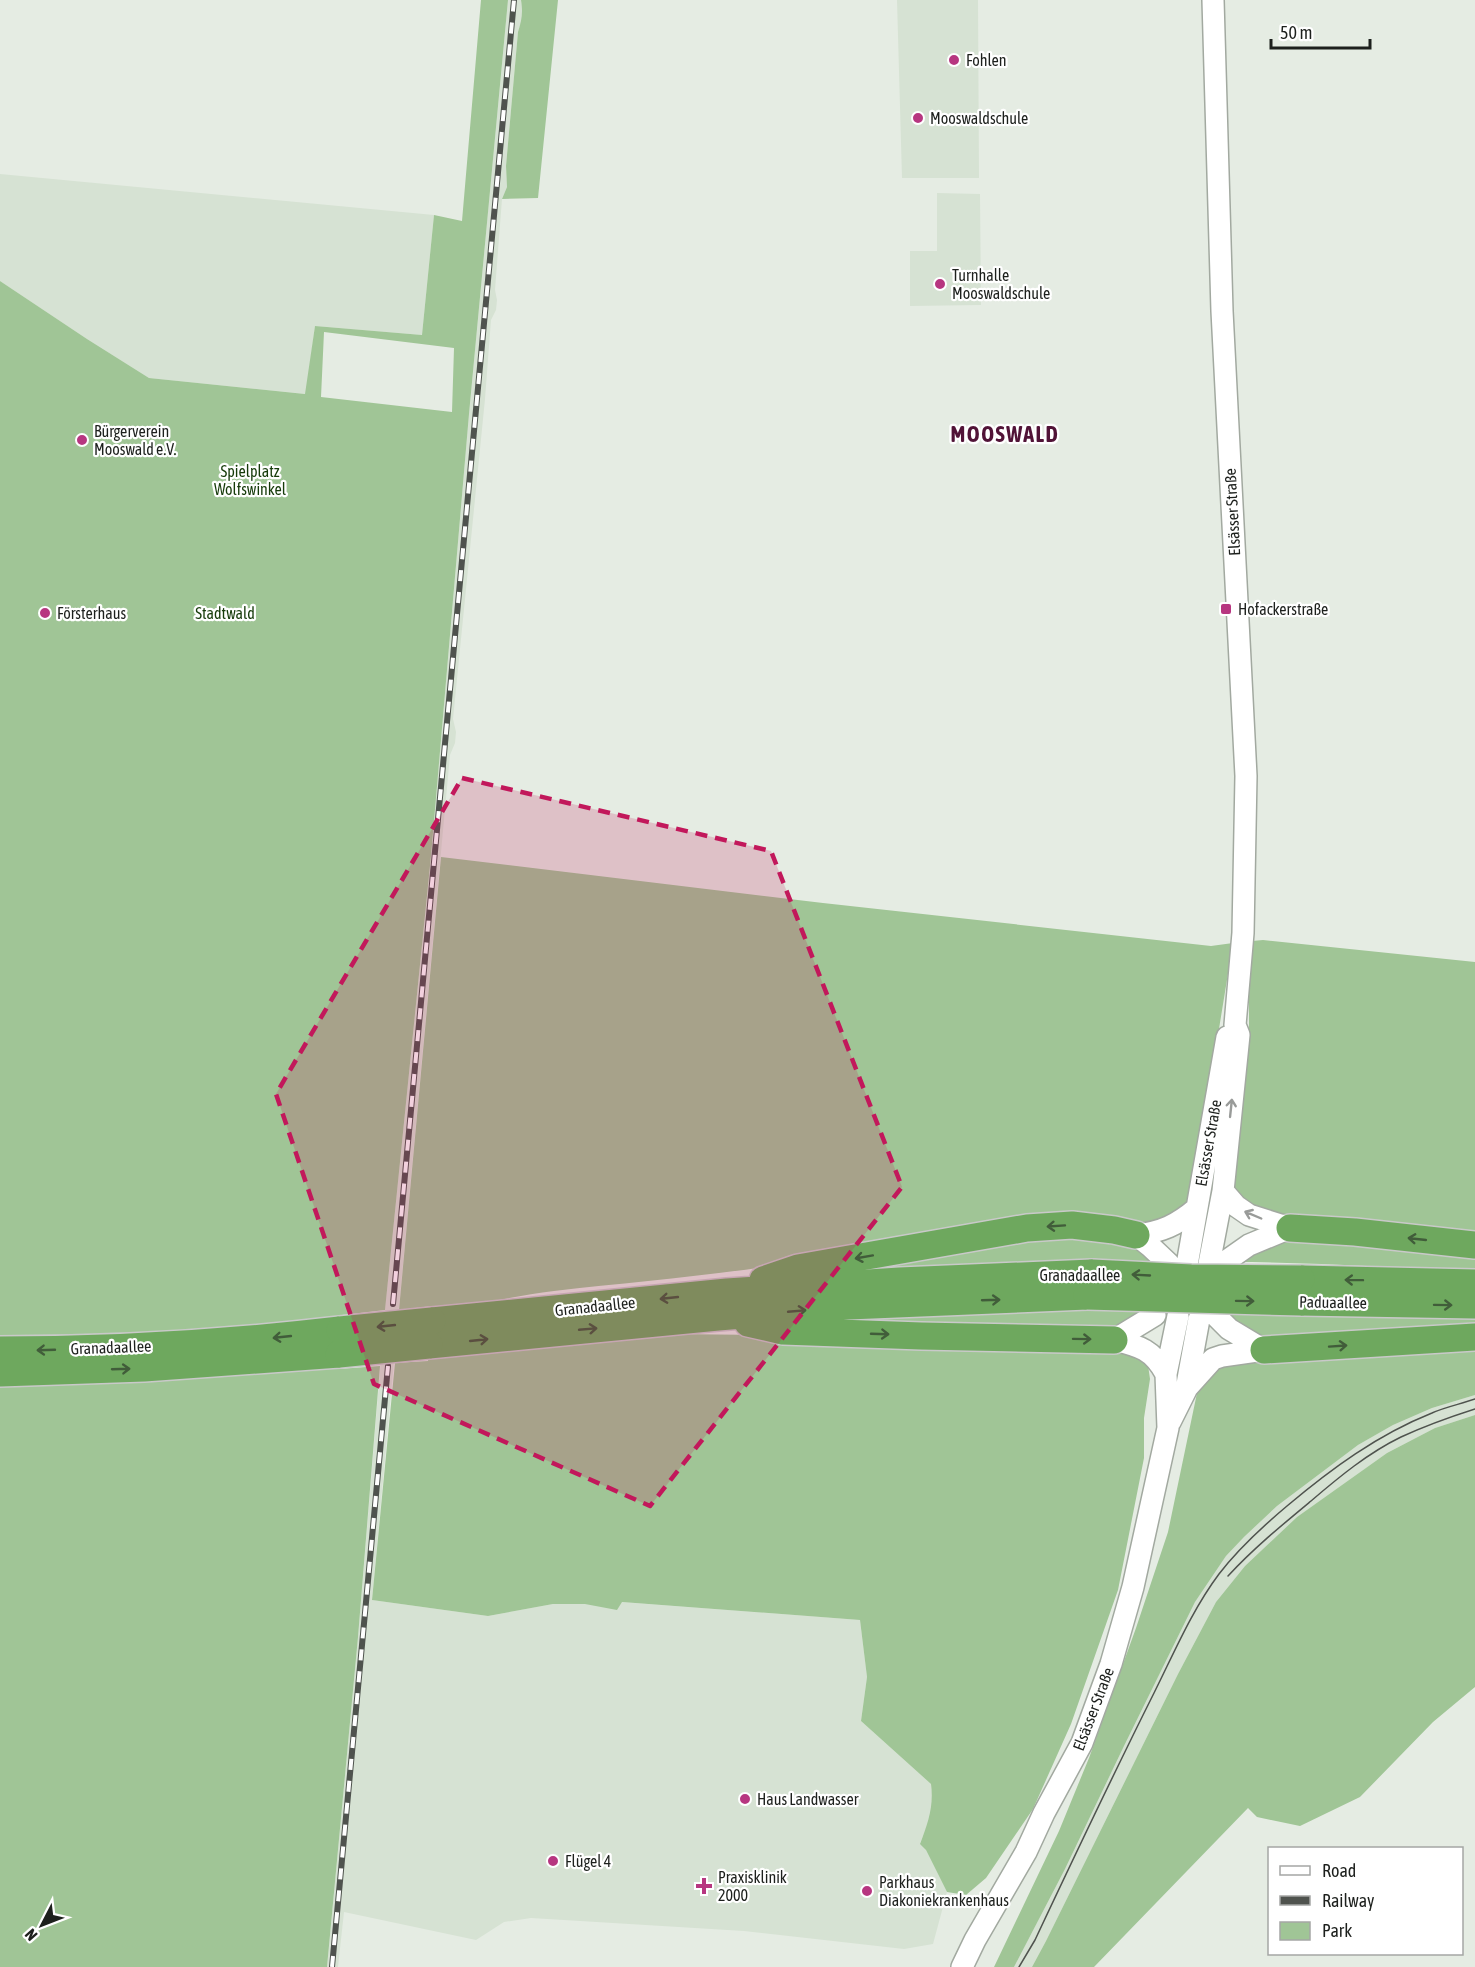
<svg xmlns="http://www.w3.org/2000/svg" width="1475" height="1967" viewBox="0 0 1475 1967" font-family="'Asap Condensed',sans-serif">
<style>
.built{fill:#d6e2d3}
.green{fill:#a0c596;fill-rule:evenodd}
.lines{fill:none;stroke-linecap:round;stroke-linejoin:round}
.secondary-casing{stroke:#a2a9a0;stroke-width:24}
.highway-casing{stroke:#c9c9c9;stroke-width:30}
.secondary{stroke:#fff;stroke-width:21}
.highway{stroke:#6ea85e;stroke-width:27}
.tram{stroke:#4f534e;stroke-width:1.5}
.rail-casing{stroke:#4f534e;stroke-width:6}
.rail{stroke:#fff;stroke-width:4;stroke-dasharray:11;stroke-linecap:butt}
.highway-bridge-casing{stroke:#c9c9c9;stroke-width:30;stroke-linecap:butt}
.highway-bridge{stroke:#6ea85e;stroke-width:27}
.oneway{stroke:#999b99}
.oneway2{stroke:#415d3a}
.marked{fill:#c2185b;fill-opacity:0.2;stroke:#c2185b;stroke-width:4.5;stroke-dasharray:12 8;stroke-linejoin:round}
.poi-dot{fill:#b73680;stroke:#fff;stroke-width:2}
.labels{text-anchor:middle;stroke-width:4.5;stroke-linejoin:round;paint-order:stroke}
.poi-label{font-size:16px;fill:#1d201d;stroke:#fff;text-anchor:start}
.park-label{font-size:16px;fill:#163b0a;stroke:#fff}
.street-label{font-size:16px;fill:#1d201d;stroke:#fff}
.district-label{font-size:22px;font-weight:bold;letter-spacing:1.5px;fill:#511337;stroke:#fff}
</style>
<rect width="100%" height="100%" fill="#e5ece3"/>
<!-- built -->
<path class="built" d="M508 0H521L523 11 522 21 518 32 506 166 507 187 502 199 495 290 497 300 496 310 491 320 485 399 453 719 456 732 455 743 450 755 372 1600 488 1616 553 1604H585L621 1602 860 1620 867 1677 861 1721 931 1784 933 1799 930 1819 920 1843 926 1850 947 1892 933 1944 904 1949 744 1931 531 1918 504 1922 476 1940 344 1912 338 1967H327L358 1637 385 1310 431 856 469 414Z
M897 0H978L979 178H902Z
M0 174 434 215 422 335 315 326 306 394 149 378 87 339 0 281Z
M937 193 980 194 981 305 910 306V251H937Z
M1475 1395V1415L1435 1428 1387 1453 1297 1517 1245 1566 1216 1602 1178 1674 1046 1941 1032 1967H1014L1065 1869 1124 1746 1195 1602 1226 1556 1244 1537 1277 1506 1358 1445 1393 1425 1432 1408Z"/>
<!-- green -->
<path class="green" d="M481 0H508L469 414 431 856 385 1310 342 1315 339 1369 380 1366 358 1637 327 1967H0V281L87 339 149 378 305 394 315 326 422 335 434 215 462 221ZM324 332 454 348 452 412 321 397Z
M521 0H558L538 198 502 199 507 187 506 166 518 32C522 20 523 12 521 0Z
M441 857 823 903 1211 946 1233 943 1194 1182 1187 1203 1158 1224 789 1263C711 1276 632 1282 554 1291 513 1296 473 1306 432 1311V1306L399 1310Z
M1263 940 1475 962V1238L1270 1217 1234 1194 1231 1176 1241 1120 1249 1037V951L1252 941Z
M1055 1232 1134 1244 1156 1263 809 1272Z
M1285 1238 1475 1253V1270C1394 1268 1313 1262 1232 1262Z
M1086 1309 1144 1312 1114 1329 774 1319Z
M1221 1311 1475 1313V1330L1258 1338Z
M669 1334 774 1335 1138 1351 1148 1365 1150 1379 1144 1418V1458L1118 1590 1071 1724 1033 1809 986 1878 966 1895 947 1892 926 1850 920 1844C928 1823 934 1806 931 1784L861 1721 867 1677 860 1620 622 1602 617 1610 585 1604H553L488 1616 372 1600 395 1363 428 1361V1355Z
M1475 1344V1395L1432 1408 1393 1425 1358 1445 1277 1506 1244 1537 1226 1556 1195 1602 1124 1746 1065 1869 1014 1967H994L1059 1831 1089 1758 1136 1628 1168 1532 1197 1393 1202 1380 1223 1361Z
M1475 1415V1687L1433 1722 1360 1797 1300 1826 1257 1817 1248 1808 1094 1967H1032L1046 1941 1178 1674 1216 1602 1245 1566 1297 1517 1387 1453 1435 1428Z"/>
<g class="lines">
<defs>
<path id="secondary" d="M1223 1191 1236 1206 1249 1215 1290 1228
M1136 1235C1162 1232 1177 1225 1197 1208
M1136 1235 1151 1247 1169 1264
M1209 1264 1223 1191 1239 1035 1235 1025 1243 933 1246 776 1222 311 1213 0
M1187 1265 1227 1037
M1219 1266 1249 1245 1290 1228
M1215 1315 1229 1329 1264 1350
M1114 1340C1140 1346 1153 1350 1166 1374
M1114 1340 1155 1315
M1186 1389 1213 1359 1222 1356 1264 1350
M1170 1422 1186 1390 1199 1319
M962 1967 975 1940 1026 1852 1044 1813 1082 1743 1111 1664 1133 1587 1168 1428 1166 1374 1178 1316"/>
<path id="highway" d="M1290 1228 1355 1232 1475 1245
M1301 1279 1475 1283
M763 1280 798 1268 1027 1228 1072 1225 1114 1230 1136 1235
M1301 1302 1475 1305
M432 1321 727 1292 900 1281 1092 1273
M748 1323 783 1331 921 1336 1114 1340
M429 1345 718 1317 848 1306 1087 1296
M0 1350C114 1350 228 1343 340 1330
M1264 1350 1475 1337
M0 1373 144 1368 339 1354"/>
</defs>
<!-- secondary casing -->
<use href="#secondary" class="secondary-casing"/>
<!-- highway casing -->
<use href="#highway" class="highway-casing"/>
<!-- secondary -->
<use href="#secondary" class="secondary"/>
<!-- highway -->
<use href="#highway" class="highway"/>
<!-- tram -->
<path class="tram" d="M1228 1576C1254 1548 1282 1525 1311 1501 1339 1477 1368 1453 1401 1437 1425 1426 1450 1417 1475 1409
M1019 1967 1035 1940C1074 1857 1113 1775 1154 1693 1174 1653 1192 1610 1219 1574 1239 1548 1262 1527 1287 1506 1331 1469 1377 1435 1432 1413 1445 1407 1461 1404 1475 1399"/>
<defs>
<path id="rail" d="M393 1304 514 0
M332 1967 388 1366"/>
</defs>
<!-- rail casing -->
<use href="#rail" class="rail-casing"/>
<!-- rail -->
<use href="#rail" class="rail"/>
<defs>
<path id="highway-bridge" d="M1092 1273 1191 1278 1301 1279
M1087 1296 1301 1302
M340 1330 432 1321
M339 1354 429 1345"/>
</defs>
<!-- highway-bridge casing -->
<use href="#highway-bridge" class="highway-bridge-casing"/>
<!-- highway-bridge -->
<use href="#highway-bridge" class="highway-bridge"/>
</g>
<!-- one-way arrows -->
<defs><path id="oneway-shaft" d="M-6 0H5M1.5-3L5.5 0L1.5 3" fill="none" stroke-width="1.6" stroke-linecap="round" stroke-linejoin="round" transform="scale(1.5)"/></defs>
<g class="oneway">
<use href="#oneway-shaft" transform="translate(1231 1108) rotate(-84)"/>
<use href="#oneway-shaft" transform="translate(1253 1215) rotate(-157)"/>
</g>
<g class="oneway2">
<use href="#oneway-shaft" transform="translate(1056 1226) rotate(176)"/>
<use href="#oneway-shaft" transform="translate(1417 1239) rotate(-174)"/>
<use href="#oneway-shaft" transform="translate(864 1257) rotate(170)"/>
<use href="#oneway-shaft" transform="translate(1141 1275) rotate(-177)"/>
<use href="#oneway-shaft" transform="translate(1354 1280) rotate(-179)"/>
<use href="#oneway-shaft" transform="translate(669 1298) rotate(174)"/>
<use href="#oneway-shaft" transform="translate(991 1300) rotate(-2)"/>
<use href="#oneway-shaft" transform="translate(1245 1301) rotate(1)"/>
<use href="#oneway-shaft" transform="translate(1443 1305) rotate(1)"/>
<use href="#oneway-shaft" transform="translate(797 1311) rotate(-5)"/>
<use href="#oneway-shaft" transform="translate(386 1326) rotate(174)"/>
<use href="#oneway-shaft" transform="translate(588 1329) rotate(-5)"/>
<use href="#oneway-shaft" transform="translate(880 1334) rotate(2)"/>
<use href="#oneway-shaft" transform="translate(282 1337) rotate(174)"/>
<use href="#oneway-shaft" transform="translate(1082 1339) rotate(1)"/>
<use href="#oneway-shaft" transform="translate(479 1340) rotate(-6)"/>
<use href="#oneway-shaft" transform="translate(1338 1346) rotate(-4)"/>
<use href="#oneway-shaft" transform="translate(46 1350) rotate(178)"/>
<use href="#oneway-shaft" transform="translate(121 1369) rotate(-2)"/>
</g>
<!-- marked area -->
<path class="marked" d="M462 778 771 851 902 1187 650 1506 374 1384 276 1094Z"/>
<!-- markers -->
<g class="poi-dot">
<circle cx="954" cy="60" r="6"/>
<circle cx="918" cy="118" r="6"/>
<circle cx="940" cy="284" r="6"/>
<circle cx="82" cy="440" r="6"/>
<rect x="1220" y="603" width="12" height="12" rx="3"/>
<circle cx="45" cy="613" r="6"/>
<circle cx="745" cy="1799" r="6"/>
<circle cx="553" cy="1861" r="6"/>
<path d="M701 1877h6v6h6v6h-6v6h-6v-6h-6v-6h6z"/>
<circle cx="867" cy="1891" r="6"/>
</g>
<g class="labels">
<!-- poi labels -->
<g class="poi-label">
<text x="966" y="66">Fohlen</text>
<text x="930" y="124">Mooswaldschule</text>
<text x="952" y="281">Turnhalle<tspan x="952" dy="18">Mooswaldschule</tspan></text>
<text x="94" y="437">Bürgerverein<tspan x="94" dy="18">Mooswald e.V.</tspan></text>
<text x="1238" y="615">Hofackerstraße</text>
<text x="57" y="619">Försterhaus</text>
<text x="757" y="1805">Haus Landwasser</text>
<text x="565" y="1867">Flügel 4</text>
<text x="718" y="1883">Praxisklinik<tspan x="718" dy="18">2000</tspan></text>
<text x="879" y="1888">Parkhaus<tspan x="879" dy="18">Diakoniekrankenhaus</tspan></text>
</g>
<!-- park labels -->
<g class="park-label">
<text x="250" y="477">Spielplatz<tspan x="250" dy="18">Wolfswinkel</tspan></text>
<text x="225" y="619">Stadtwald</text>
</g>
<!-- street labels -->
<g class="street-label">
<text transform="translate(1232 512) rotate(-93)" y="6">Elsässer Straße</text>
<text transform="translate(1208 1143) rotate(-80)" y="6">Elsässer Straße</text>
<text x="1080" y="1281">Granadaallee</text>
<text transform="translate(1333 1302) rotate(1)" y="6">Paduaallee</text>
<text transform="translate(595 1306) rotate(-6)" y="6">Granadaallee</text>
<text transform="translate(111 1347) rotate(-2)" y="6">Granadaallee</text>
<text transform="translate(1093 1709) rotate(-69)" y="6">Elsässer Straße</text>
</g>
<!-- district labels -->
<g class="district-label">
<text x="1005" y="442">MOOSWALD</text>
</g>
</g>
<!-- legend -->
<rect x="1268" y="1847" width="195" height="108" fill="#ffffff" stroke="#a5a6a5" stroke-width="1.5"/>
<rect x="1280" y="1866" width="30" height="9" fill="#ffffff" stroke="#a5a6a5" stroke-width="1.5"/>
<text x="1322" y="1877" font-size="18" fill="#1d201d">Road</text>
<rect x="1280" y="1896" width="30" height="9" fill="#4f534e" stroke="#a5a6a5" stroke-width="1.5"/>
<text x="1322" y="1907" font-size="18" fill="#1d201d">Railway</text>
<rect x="1280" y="1922" width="30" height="18" fill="#a0c596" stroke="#a5a6a5" stroke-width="1.5"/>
<text x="1322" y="1937" font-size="18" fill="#1d201d">Park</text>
<!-- north arrow -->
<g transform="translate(42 1925) rotate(228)" stroke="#ffffff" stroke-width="4.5" paint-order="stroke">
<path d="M0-4.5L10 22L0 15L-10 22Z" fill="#1d201d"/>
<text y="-9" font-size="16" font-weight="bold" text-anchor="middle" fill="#1d201d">N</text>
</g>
<!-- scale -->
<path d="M1271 39v9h99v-9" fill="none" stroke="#1d201d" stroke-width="3"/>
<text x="1280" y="39" font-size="18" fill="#1d201d" stroke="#ffffff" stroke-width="4.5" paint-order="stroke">50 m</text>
</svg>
